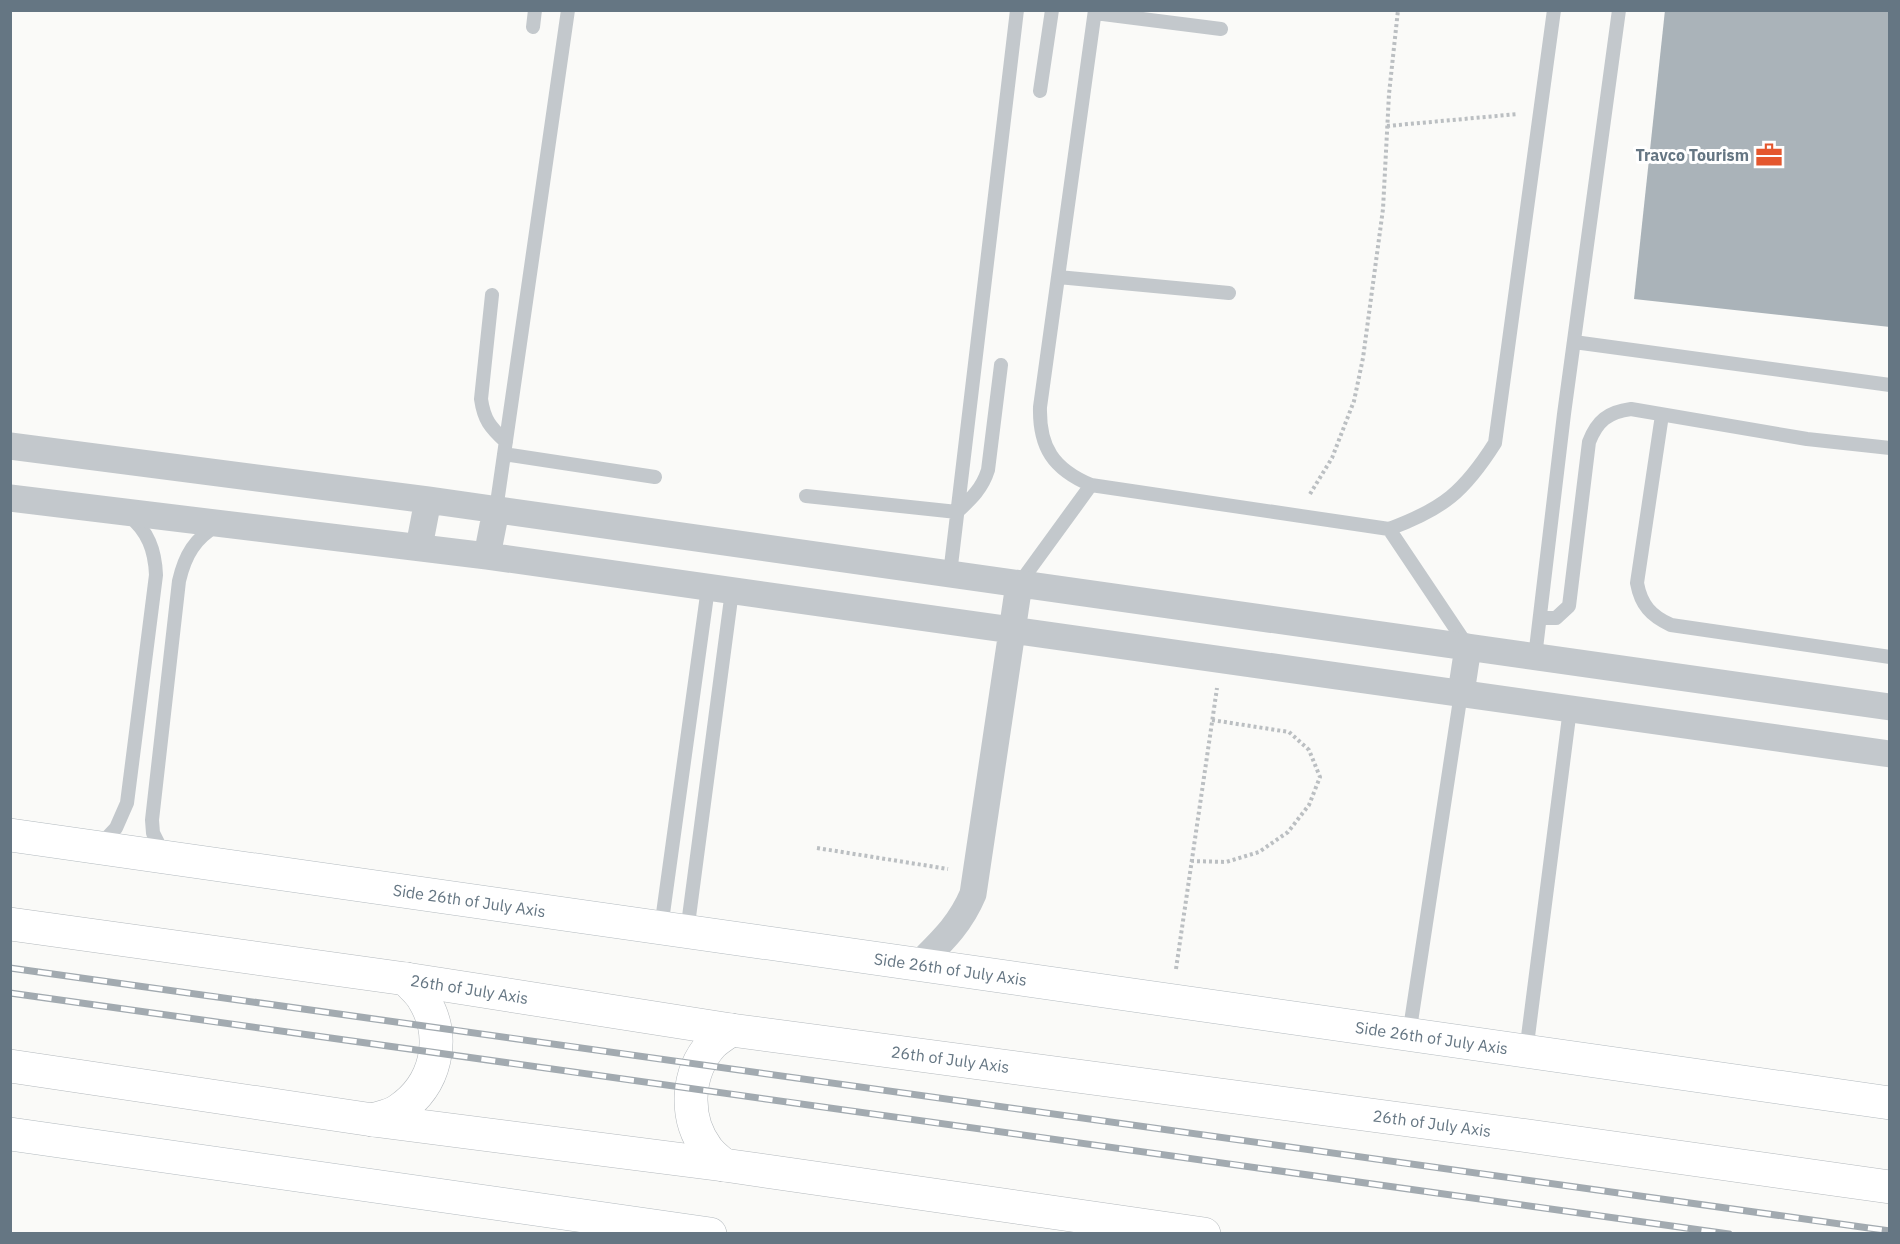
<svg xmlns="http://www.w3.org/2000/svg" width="1900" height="1244" viewBox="0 0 1900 1244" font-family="'IBM Plex Sans',sans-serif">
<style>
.building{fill:#aab3b9}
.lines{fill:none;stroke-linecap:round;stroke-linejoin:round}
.secondary-casing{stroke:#b3babf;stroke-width:34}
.highway-casing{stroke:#b4b9bd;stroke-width:34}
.path{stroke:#bbbfc2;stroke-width:4;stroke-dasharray:3 3;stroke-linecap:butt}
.lane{stroke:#c3c8cc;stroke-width:14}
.street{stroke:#c3c8cc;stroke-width:27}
.secondary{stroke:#fff;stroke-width:33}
.highway{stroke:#fff;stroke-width:33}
.rail-casing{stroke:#a2aab0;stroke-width:7}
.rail{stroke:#fff;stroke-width:4.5;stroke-dasharray:14;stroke-linecap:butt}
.labels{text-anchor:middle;stroke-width:6;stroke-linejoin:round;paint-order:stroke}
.poi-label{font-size:16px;font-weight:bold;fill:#657683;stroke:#fff;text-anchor:end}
.street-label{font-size:16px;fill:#657683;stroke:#fff}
</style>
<rect width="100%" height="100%" fill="#fafaf8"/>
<!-- building -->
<path class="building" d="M1665 10H1890V327L1634 299Z"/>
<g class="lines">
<defs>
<g id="secondary">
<path id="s1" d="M10 835 1890 1103"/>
<path d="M10 1134 710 1234"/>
</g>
<g id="highway">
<path id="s2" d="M10 924 406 979 731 1030 1521 1135 1890 1187"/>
<path d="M10 1066 373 1120 724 1165 1204 1234"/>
<path d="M373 1120C382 1117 392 1115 399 1110 436 1085 447 1038 424 1000 420 992 412 986 406 979"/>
<path d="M724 1165C718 1160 711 1155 707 1149 684 1118 686 1073 712 1044 717 1039 725 1034 731 1030"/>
</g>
</defs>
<!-- secondary casing -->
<use href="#secondary" class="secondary-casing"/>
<!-- highway casing -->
<use href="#highway" class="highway-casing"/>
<!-- path -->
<path class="path" d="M1387 126 1518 114
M1310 494 1332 458 1354 401 1363 358 1383 209 1389 94 1398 10
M817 848 948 869
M1191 861 1226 862 1259 852 1288 832 1309 805 1320 777 1309 750 1289 732 1212 720
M1176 969 1217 688"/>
<!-- lane -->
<path class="lane" d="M1095 10 1040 407C1039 447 1053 469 1091 485L1389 529C1443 509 1464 492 1495 443L1554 10
M1095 13 1221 29
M533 27 535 10
M1040 91 1052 10
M1058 277 1229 293
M492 295 481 399C484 420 490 427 506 442
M1574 342 1890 385
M1662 415 1637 583C1641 605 1651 616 1671 625L1890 657
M504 454 655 477
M806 496 957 512C971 499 982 489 988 470L1001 365
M496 510 568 10
M1389 529 1468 647
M950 574 1017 10
M1019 584 1091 485
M1540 618H1556L1569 606 1589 442C1597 421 1608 412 1631 409L1807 439 1890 448
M1535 657 1564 414 1619 10
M100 845 116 828 127 803 156 575C155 550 148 531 128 515
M164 855 153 833 152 820 179 581C185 555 195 538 218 525
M661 928 708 588
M687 932 732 591
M1409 1035 1461 693
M1526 1052 1570 709"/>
<!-- street -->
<path class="street" d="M10 446 428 500 1890 707
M10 498 487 556 1890 754
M419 547 428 500
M487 556 496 510
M1461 693 1468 647
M918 965C941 942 960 925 973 894L1019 584"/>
<!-- secondary -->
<use href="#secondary" class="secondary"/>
<!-- highway -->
<use href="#highway" class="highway"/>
<defs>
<path id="rail" d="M10 968 1890 1231
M10 993 1729 1234"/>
</defs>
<!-- rail casing -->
<use href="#rail" class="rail-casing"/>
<!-- rail -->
<use href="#rail" class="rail"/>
</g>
<!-- icons -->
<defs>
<symbol id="office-bare" viewBox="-9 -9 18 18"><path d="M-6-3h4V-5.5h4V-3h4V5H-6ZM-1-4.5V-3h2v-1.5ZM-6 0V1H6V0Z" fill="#e4572e" stroke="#fff" stroke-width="2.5" paint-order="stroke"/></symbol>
</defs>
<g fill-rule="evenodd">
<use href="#office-bare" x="1750" y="136" width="38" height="38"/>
</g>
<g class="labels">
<!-- poi labels -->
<g class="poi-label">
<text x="1749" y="161">Travco Tourism</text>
</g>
<!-- street labels -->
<g class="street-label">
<text dy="6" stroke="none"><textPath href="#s1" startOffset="464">Side 26th of July Axis</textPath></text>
<text dy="6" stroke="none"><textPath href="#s1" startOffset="950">Side 26th of July Axis</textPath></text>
<text dy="6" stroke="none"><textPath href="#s2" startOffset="464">26th of July Axis</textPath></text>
<text dy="6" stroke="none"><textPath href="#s1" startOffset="1436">Side 26th of July Axis</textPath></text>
<text dy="6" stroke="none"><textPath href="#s2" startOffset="950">26th of July Axis</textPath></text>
<text dy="6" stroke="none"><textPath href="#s2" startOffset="1436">26th of July Axis</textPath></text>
</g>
</g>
<!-- border -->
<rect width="1900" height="1244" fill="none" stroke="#657683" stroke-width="24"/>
</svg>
